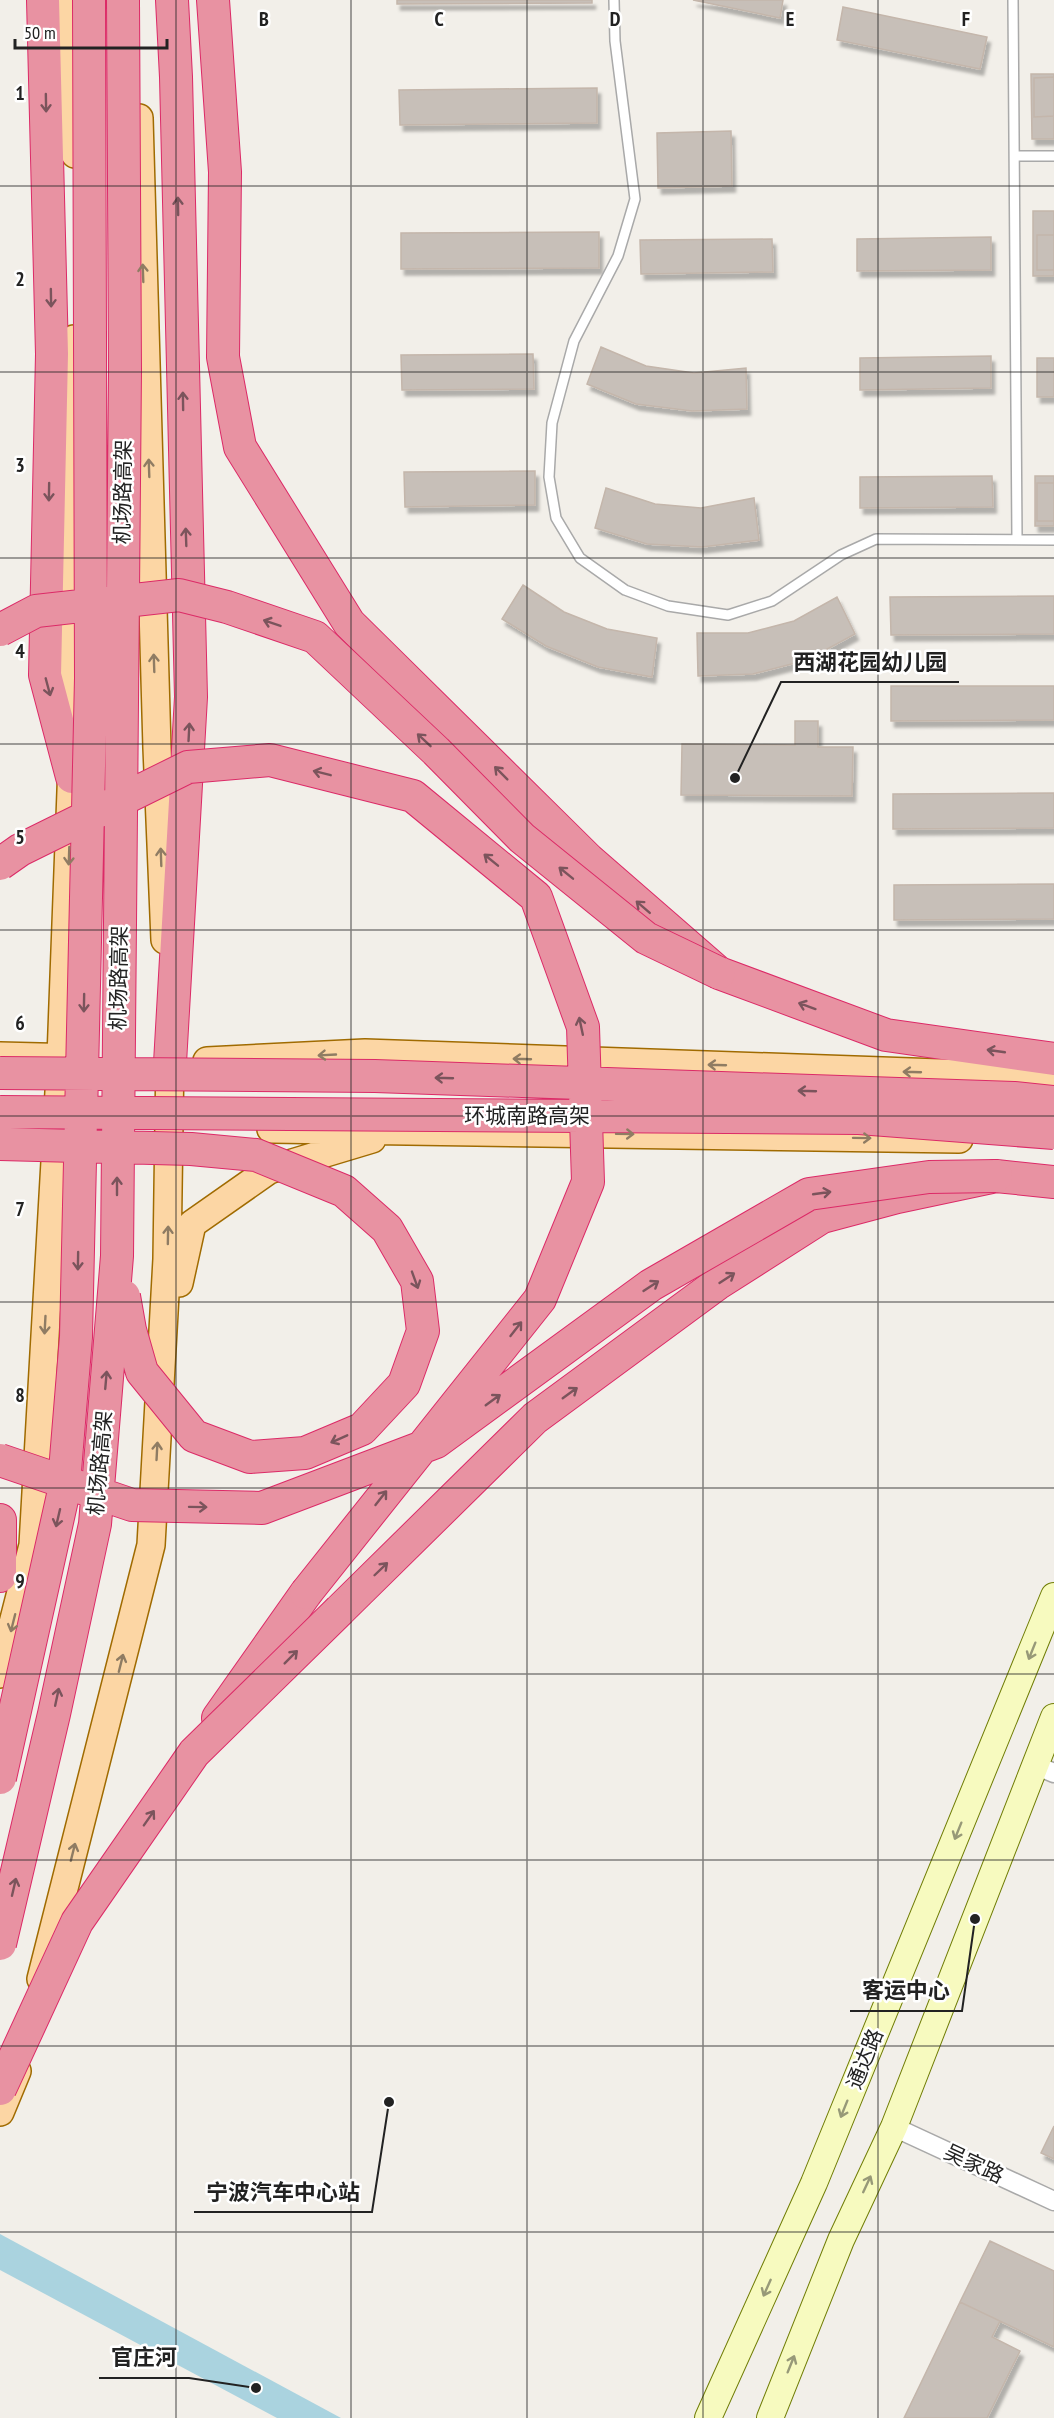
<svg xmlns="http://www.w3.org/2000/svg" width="1054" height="2418" viewBox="0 0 1054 2418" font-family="'PT Sans Narrow','Noto Sans SC',sans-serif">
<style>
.water{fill:#aad3df}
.building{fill:#c7bfb8;stroke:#c4b6ab;stroke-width:1.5;filter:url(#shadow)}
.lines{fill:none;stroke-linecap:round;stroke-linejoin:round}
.lane-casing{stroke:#a9a9a9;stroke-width:12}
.street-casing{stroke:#a9a9a9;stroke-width:21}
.secondary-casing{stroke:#707d05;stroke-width:28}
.primary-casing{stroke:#a06b00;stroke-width:30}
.highway-casing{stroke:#dc2a67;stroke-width:34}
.lane{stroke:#fff;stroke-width:9}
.street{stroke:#fff;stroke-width:18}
.secondary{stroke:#f7fabf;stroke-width:26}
.primary{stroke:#fcd6a4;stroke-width:27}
.highway{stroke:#e892a2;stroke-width:32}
.highway-bridge-casing{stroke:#dc2a67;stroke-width:34;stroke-linecap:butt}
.highway-bridge{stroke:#e892a2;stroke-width:32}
.oneway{stroke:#7b545c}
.oneway2{stroke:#8f7c63}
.oneway3{stroke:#979978}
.grid{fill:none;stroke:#222;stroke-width:1.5;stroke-opacity:0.55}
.labels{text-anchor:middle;stroke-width:5;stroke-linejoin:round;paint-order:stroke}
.street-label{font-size:21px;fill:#222;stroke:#fff}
.grid-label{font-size:20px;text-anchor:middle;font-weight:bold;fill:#222;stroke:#fff;stroke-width:5;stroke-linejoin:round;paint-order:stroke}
.leader{fill:none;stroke:#222;stroke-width:2}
.callout-dot{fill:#222;stroke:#fff;stroke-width:2}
.callout-label{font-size:22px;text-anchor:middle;font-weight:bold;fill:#222;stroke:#fff;stroke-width:5;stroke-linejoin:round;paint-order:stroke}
</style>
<defs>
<filter id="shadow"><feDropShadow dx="3.5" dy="6" stdDeviation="1.5" flood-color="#0004"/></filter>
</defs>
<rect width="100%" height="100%" fill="#f2efe9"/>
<!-- water -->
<path class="water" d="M0 2234 341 2418H277L0 2270Z"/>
<!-- building -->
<path class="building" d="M397 0H592V3L397 4Z
M693 0H783L780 18Z
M843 7 987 37 980 69 837 40Z
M1031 74H1054V139H1032Z
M1054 77V116L1034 117V78Z
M597 88V123L400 125 399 90Z
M731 131 732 186 658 188 657 133Z
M1033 211H1054V276H1033Z
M599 232V268L401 269V233Z
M1037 235H1054V270H1037Z
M991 237V270L857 271V239Z
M772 239 773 272 641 274 640 240Z
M601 347 646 366 694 373 746 368 747 409 692 411 636 404 587 384Z
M533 354 534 389 402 390 401 355Z
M991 356V388L860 390V358Z
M1037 358H1054V397H1037Z
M535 471V505L405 507 404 472Z
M992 476 993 507 860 508V477Z
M1035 476H1054V526H1035Z
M1037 483H1054V521H1037Z
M606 488 655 504 701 508 754 498 759 540 702 547 647 544 595 528Z
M523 585 564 612 607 629 657 638 652 677 598 667 546 646 502 619Z
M1054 596V634L891 635 890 597Z
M837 597 855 634 807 660 753 674 698 676 697 633H748L794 621Z
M891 686H1054V720L891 721Z
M795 721H818V747H853L852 796 681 795 682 744 795 745Z
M1054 793V828L893 829V794Z
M1054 884V919L894 920V885Z
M1054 2126V2159L1041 2153Z
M990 2241 1054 2271V2347L960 2302Z
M960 2302 1000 2321 992 2337 1020 2351 987 2418H904Z"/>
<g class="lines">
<defs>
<path id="lane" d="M614 0 615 41 635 199 618 256 574 341 552 423 549 477 556 518 580 558 625 590 668 606 728 615 772 601 841 555 876 539 1054 540
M1013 0 1017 539
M1015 156H1054"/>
<path id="street" d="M1035 1765 1054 1773
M894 2127 1054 2201"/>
<path id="secondary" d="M708 2418 814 2183 1054 1596
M770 2418 841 2240 894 2127 1054 1717"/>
<path id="primary" d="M69 0 75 154
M139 118 157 748 165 940
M0 1056 79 1058
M207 1061 365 1053 1054 1077
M271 1129 959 1139
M179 1283 192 1224 269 1170 372 1139
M0 1674 33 1545 61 1057 73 738 74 339
M41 1979 151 1545 167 1259 170 1054
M0 2112 17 2071"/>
<path id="highway" d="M43 0 52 354 45 675 72 777
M213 0 225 172 223 357 240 447 349 623 588 859 719 973 886 1035 1054 1059
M170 1063 191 697 176 77 172 0
M0 1520V1576
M340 1610 535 1418 717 1284 822 1217 897 1197 996 1176 1054 1182
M218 1718 306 1593"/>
</defs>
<!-- lane casing -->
<use href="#lane" class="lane-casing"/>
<!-- street casing -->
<use href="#street" class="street-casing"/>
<!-- secondary casing -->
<use href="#secondary" class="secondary-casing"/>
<!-- primary casing -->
<use href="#primary" class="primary-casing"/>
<!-- highway casing -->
<use href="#highway" class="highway-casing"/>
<!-- lane -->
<use href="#lane" class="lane"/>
<!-- street -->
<use href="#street" class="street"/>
<!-- secondary -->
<use href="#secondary" class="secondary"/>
<!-- primary -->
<use href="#primary" class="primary"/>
<!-- highway -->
<use href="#highway" class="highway"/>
<defs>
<path id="highway-bridge" d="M0 630 36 611 179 595 227 607 315 637 436 751 522 838 646 938 719 973
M0 864 20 850 188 767 270 760 413 796 536 897 583 1027 588 1182 540 1299 306 1593
M0 1073 375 1076 1014 1098 1054 1102
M0 1112 859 1118 1054 1133
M0 1144 191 1149 256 1155 344 1191 387 1229 417 1281 423 1331 404 1384 362 1429 305 1453 250 1457 194 1436 142 1372 130 1330 124 1296
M0 1460 132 1505 262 1508 436 1442 651 1285 809 1194 929 1177 996 1176
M0 1778 63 1495 76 1337 91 678 89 0
M0 1944 54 1714 95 1524 117 1256 125 371 123 0
M0 2089 77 1922 194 1753 340 1610"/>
</defs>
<!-- highway-bridge casing -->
<use href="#highway-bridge" class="highway-bridge-casing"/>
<!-- highway-bridge -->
<use href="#highway-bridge" class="highway-bridge"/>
</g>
<!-- one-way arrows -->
<defs><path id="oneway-shaft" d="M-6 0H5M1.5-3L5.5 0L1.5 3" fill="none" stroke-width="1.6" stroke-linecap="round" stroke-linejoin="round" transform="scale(1.5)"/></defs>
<g class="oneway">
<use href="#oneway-shaft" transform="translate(46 103) rotate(89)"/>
<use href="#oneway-shaft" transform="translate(178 206) rotate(-91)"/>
<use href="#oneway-shaft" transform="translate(51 298) rotate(89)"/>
<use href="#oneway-shaft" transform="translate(183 401) rotate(-91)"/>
<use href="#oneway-shaft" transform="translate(49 492) rotate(91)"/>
<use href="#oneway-shaft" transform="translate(186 537) rotate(-92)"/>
<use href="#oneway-shaft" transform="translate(272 623) rotate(-161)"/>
<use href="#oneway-shaft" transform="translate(48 687) rotate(75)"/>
<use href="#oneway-shaft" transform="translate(189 732) rotate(-87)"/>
<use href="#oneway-shaft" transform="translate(424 740) rotate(-137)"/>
<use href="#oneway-shaft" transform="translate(322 773) rotate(-166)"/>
<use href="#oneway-shaft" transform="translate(501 773) rotate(-135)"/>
<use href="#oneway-shaft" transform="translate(491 860) rotate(-141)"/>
<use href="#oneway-shaft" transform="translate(566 873) rotate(-141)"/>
<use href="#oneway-shaft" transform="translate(643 907) rotate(-139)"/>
<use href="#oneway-shaft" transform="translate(84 1003) rotate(91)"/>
<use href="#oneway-shaft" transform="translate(807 1006) rotate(-160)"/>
<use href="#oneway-shaft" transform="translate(581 1026) rotate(-102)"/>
<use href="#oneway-shaft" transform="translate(996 1051) rotate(-172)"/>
<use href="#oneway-shaft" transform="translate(444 1078) rotate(-178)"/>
<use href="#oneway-shaft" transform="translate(807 1091) rotate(-178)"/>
<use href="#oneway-shaft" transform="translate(117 1186) rotate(-90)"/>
<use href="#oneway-shaft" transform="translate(822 1193) rotate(-8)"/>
<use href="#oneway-shaft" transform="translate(78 1261) rotate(91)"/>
<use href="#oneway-shaft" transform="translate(727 1278) rotate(-33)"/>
<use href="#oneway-shaft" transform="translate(415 1280) rotate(70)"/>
<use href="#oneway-shaft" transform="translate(651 1286) rotate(-33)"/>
<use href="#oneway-shaft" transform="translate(516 1329) rotate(-52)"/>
<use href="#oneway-shaft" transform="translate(106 1380) rotate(-85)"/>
<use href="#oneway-shaft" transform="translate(570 1393) rotate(-36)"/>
<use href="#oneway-shaft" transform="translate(493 1400) rotate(-36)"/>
<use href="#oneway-shaft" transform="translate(339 1439) rotate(156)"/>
<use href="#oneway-shaft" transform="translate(381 1498) rotate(-52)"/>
<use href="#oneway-shaft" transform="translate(198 1507) rotate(1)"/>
<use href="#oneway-shaft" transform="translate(58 1518) rotate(103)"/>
<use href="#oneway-shaft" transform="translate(381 1569) rotate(-44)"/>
<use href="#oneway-shaft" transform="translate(291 1657) rotate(-45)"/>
<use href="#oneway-shaft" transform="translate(57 1697) rotate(-78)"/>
<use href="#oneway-shaft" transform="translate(149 1818) rotate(-55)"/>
<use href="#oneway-shaft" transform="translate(14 1887) rotate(-77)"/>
</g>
<g class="oneway2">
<use href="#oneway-shaft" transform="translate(143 273) rotate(-92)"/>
<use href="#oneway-shaft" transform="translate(149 468) rotate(-92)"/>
<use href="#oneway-shaft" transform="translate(154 663) rotate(-92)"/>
<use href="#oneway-shaft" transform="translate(69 856) rotate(92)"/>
<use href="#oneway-shaft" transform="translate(161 857) rotate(-92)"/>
<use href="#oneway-shaft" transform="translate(327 1055) rotate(177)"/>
<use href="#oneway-shaft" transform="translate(522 1059) rotate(-178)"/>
<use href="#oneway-shaft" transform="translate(717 1065) rotate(-178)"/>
<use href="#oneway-shaft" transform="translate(912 1072) rotate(-178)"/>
<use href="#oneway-shaft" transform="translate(625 1134) rotate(1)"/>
<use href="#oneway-shaft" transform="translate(862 1138) rotate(1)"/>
<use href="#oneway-shaft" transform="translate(168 1235) rotate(-89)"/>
<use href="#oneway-shaft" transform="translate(45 1325) rotate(93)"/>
<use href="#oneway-shaft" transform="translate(157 1451) rotate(-87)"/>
<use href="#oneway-shaft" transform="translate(13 1623) rotate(104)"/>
<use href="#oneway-shaft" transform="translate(121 1663) rotate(-76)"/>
<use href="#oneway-shaft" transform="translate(73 1852) rotate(-76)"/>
</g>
<g class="oneway3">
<use href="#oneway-shaft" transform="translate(1032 1651) rotate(112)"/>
<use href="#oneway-shaft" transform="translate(958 1831) rotate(112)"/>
<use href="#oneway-shaft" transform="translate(844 2109) rotate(112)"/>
<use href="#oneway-shaft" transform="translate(867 2184) rotate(-65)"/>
<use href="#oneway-shaft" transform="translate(767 2288) rotate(114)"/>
<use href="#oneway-shaft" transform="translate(791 2364) rotate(-68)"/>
</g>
<!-- grid -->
<path class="grid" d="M176 0V2418M351 0V2418M527 0V2418M703 0V2418M878 0V2418M0 186H1054M0 372H1054M0 558H1054M0 744H1054M0 930H1054M0 1116H1054M0 1302H1054M0 1488H1054M0 1674H1054M0 1860H1054M0 2046H1054M0 2232H1054"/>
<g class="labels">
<!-- street labels -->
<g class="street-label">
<text transform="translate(123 492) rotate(-89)" y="7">机场路高架</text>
<text transform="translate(119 978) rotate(-89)" y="7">机场路高架</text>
<text x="527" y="1123">环城南路高架</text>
<text transform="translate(100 1463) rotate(-85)" y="7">机场路高架</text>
<text transform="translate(865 2059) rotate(-68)" y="7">通达路</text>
<text transform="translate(974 2164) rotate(25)" y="7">吴家路</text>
</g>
</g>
<g class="grid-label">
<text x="264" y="26">B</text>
<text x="439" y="26">C</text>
<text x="615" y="26">D</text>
<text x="790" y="26">E</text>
<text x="966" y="26">F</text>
<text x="20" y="100">1</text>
<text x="20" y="286">2</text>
<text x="20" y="472">3</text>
<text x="20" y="658">4</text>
<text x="20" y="844">5</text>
<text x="20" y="1030">6</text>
<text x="20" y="1216">7</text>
<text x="20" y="1402">8</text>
<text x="20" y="1588">9</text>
</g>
<!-- callouts -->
<path class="leader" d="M735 778L781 682H959M975 1919L962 2011H850M389 2102L372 2212H194M256 2388L189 2378H99"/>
<g class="callout-dot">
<circle cx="735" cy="778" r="6"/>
<circle cx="975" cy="1919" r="6"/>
<circle cx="389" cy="2102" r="6"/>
<circle cx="256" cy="2388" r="6"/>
</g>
<g class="callout-label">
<text x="870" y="670">西湖花园幼儿园</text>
<text x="906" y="1998">客运中心</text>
<text x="283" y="2200">宁波汽车中心站</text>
<text x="144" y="2365">官庄河</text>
</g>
<!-- scale -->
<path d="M15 39v9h152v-9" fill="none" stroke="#222222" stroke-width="3"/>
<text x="24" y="39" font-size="18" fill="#222222" stroke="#ffffff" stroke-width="4.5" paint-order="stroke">50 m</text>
</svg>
